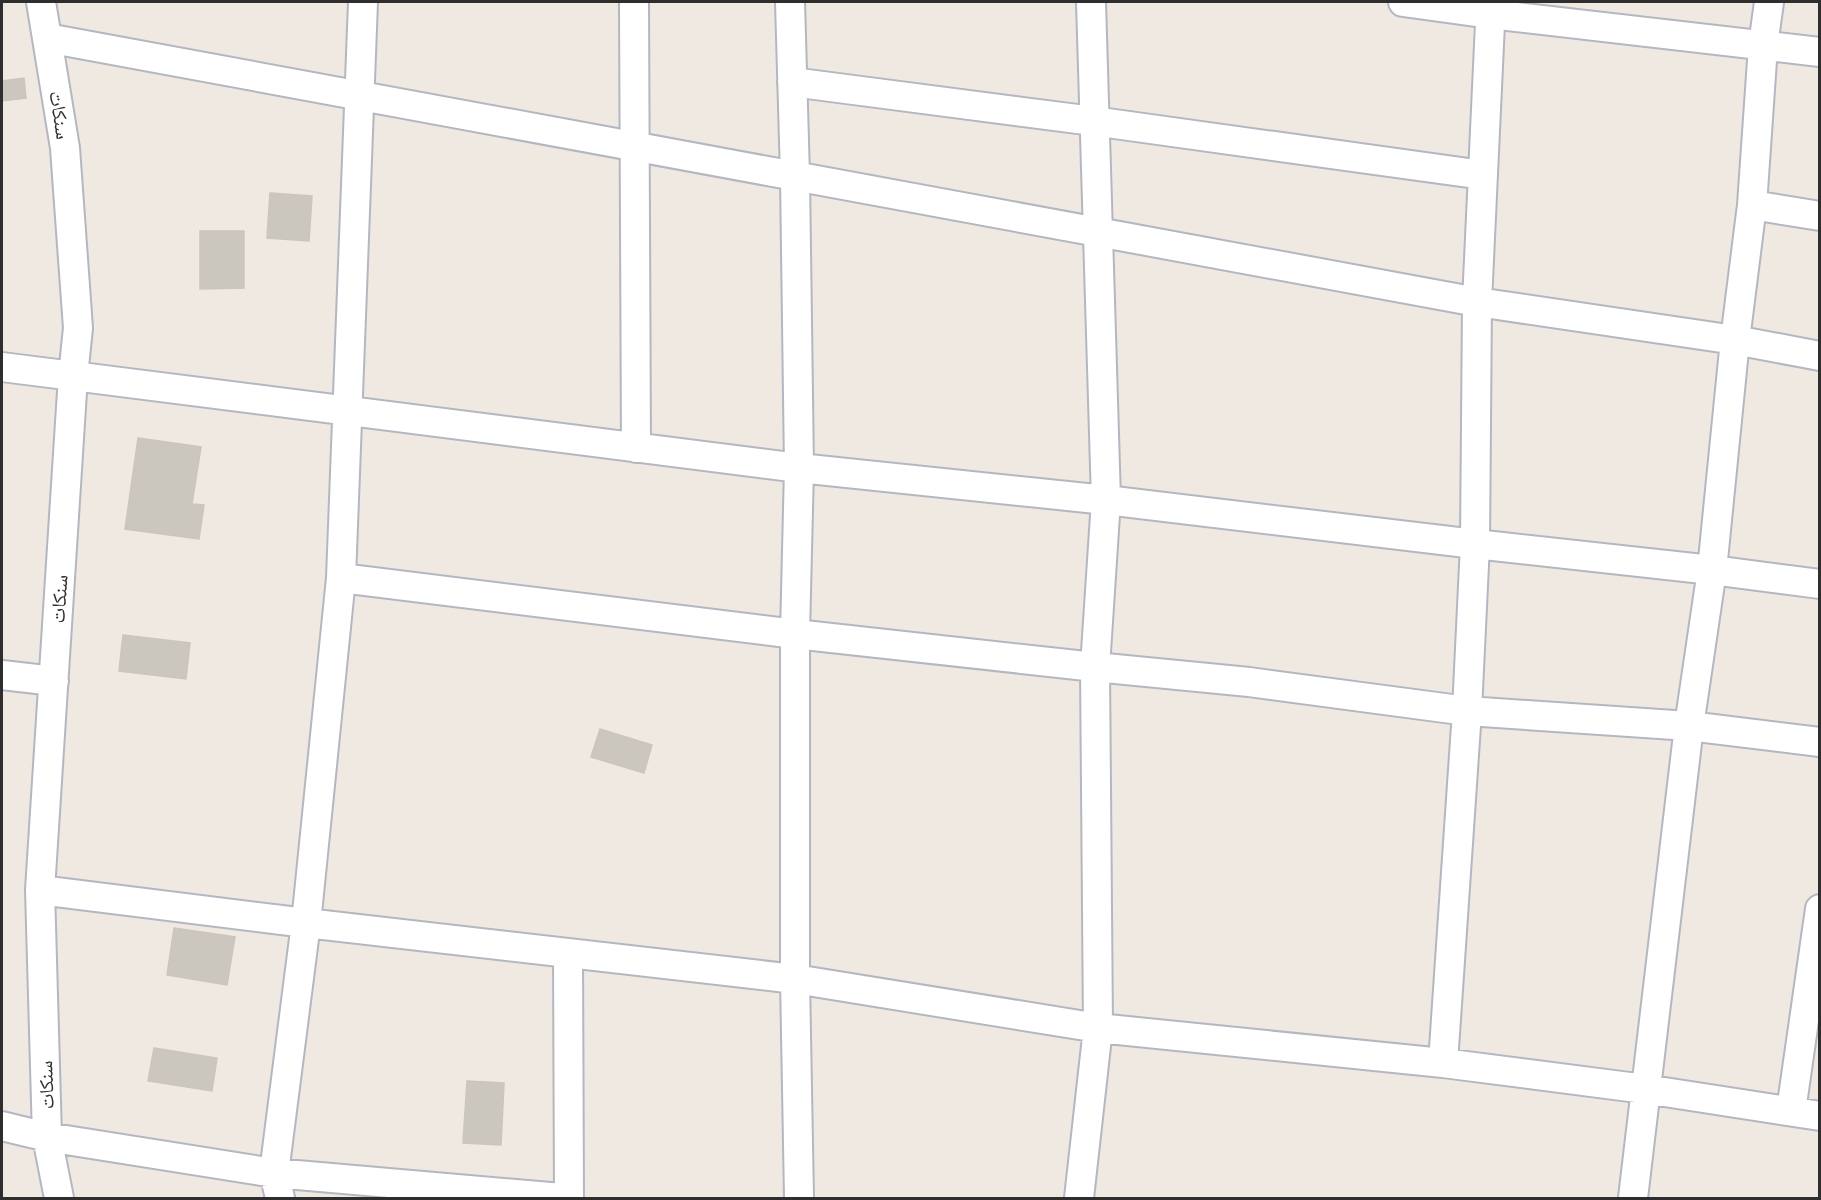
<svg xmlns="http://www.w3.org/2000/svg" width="1821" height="1200" viewBox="0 0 1821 1200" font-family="Cabin,'Noto Naskh Arabic',sans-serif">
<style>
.building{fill:#cbc7bf;stroke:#cbc5ba;stroke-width:1.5}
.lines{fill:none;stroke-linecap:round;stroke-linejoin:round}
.street-casing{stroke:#b4b7c1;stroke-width:32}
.street{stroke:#fff;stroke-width:28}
.labels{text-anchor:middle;stroke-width:4.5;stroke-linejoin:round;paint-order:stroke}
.street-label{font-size:20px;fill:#2e2e2e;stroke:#fff}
</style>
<rect width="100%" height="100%" fill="#efe9e1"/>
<!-- building -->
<path class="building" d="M24 78 26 98 2 101V81Z
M270 193 312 196 309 241 267 238Z
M200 231H244V288L200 289Z
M138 438 201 447 192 504 204 505 199 539 125 529Z
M123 635 190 643 186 679 119 671Z
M600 729 652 745 644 773 591 757Z
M174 928 235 937 227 985 167 975Z
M154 1048 217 1058 212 1091 148 1081Z
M467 1081 504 1083 501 1145 463 1143Z"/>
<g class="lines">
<defs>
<path id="street" d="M41 2 65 148 78 328 73 376 40 890 47 1137 59 1198
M634 2 636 448
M790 2 795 176 799 468 795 634V979L799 1198
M1403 2 1490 14 1820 52
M47 38 1477 302 1735 340 1820 356
M792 82 1093 121 1483 175
M1752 205 1820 216
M2 367 799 468 1106 500 1475 544 1712 570 1820 584
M341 578 795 634 1095 667 1249 682 1467 711 1689 726 1820 742
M2 675 54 681
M40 890 306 923 795 979 1098 1028 1443 1063 1645 1089 1820 1116
M568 953 569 1198
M1443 1063 1467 711 1475 544 1477 302 1491 2
M1791 1111 1820 909
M2 1126 47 1137 274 1173 562 1198
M280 1198 274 1173 306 923 341 578 363 2
M1079 1198 1098 1028 1095 667 1106 500 1091 2
M1633 1198 1689 726 1712 570 1735 340 1752 205 1763 46 1769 2"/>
</defs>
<!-- street casing -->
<use href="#street" class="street-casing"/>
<!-- street -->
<use href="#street" class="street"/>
</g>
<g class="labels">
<!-- street labels -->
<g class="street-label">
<text transform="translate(60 115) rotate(81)" y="7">سنكات</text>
<text transform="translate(59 599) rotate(-86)" y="7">سنكات</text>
<text transform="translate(46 1085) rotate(-92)" y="7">سنكات</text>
</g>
</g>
<!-- border -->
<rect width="1821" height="1200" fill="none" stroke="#2e2e2e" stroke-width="6"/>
</svg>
